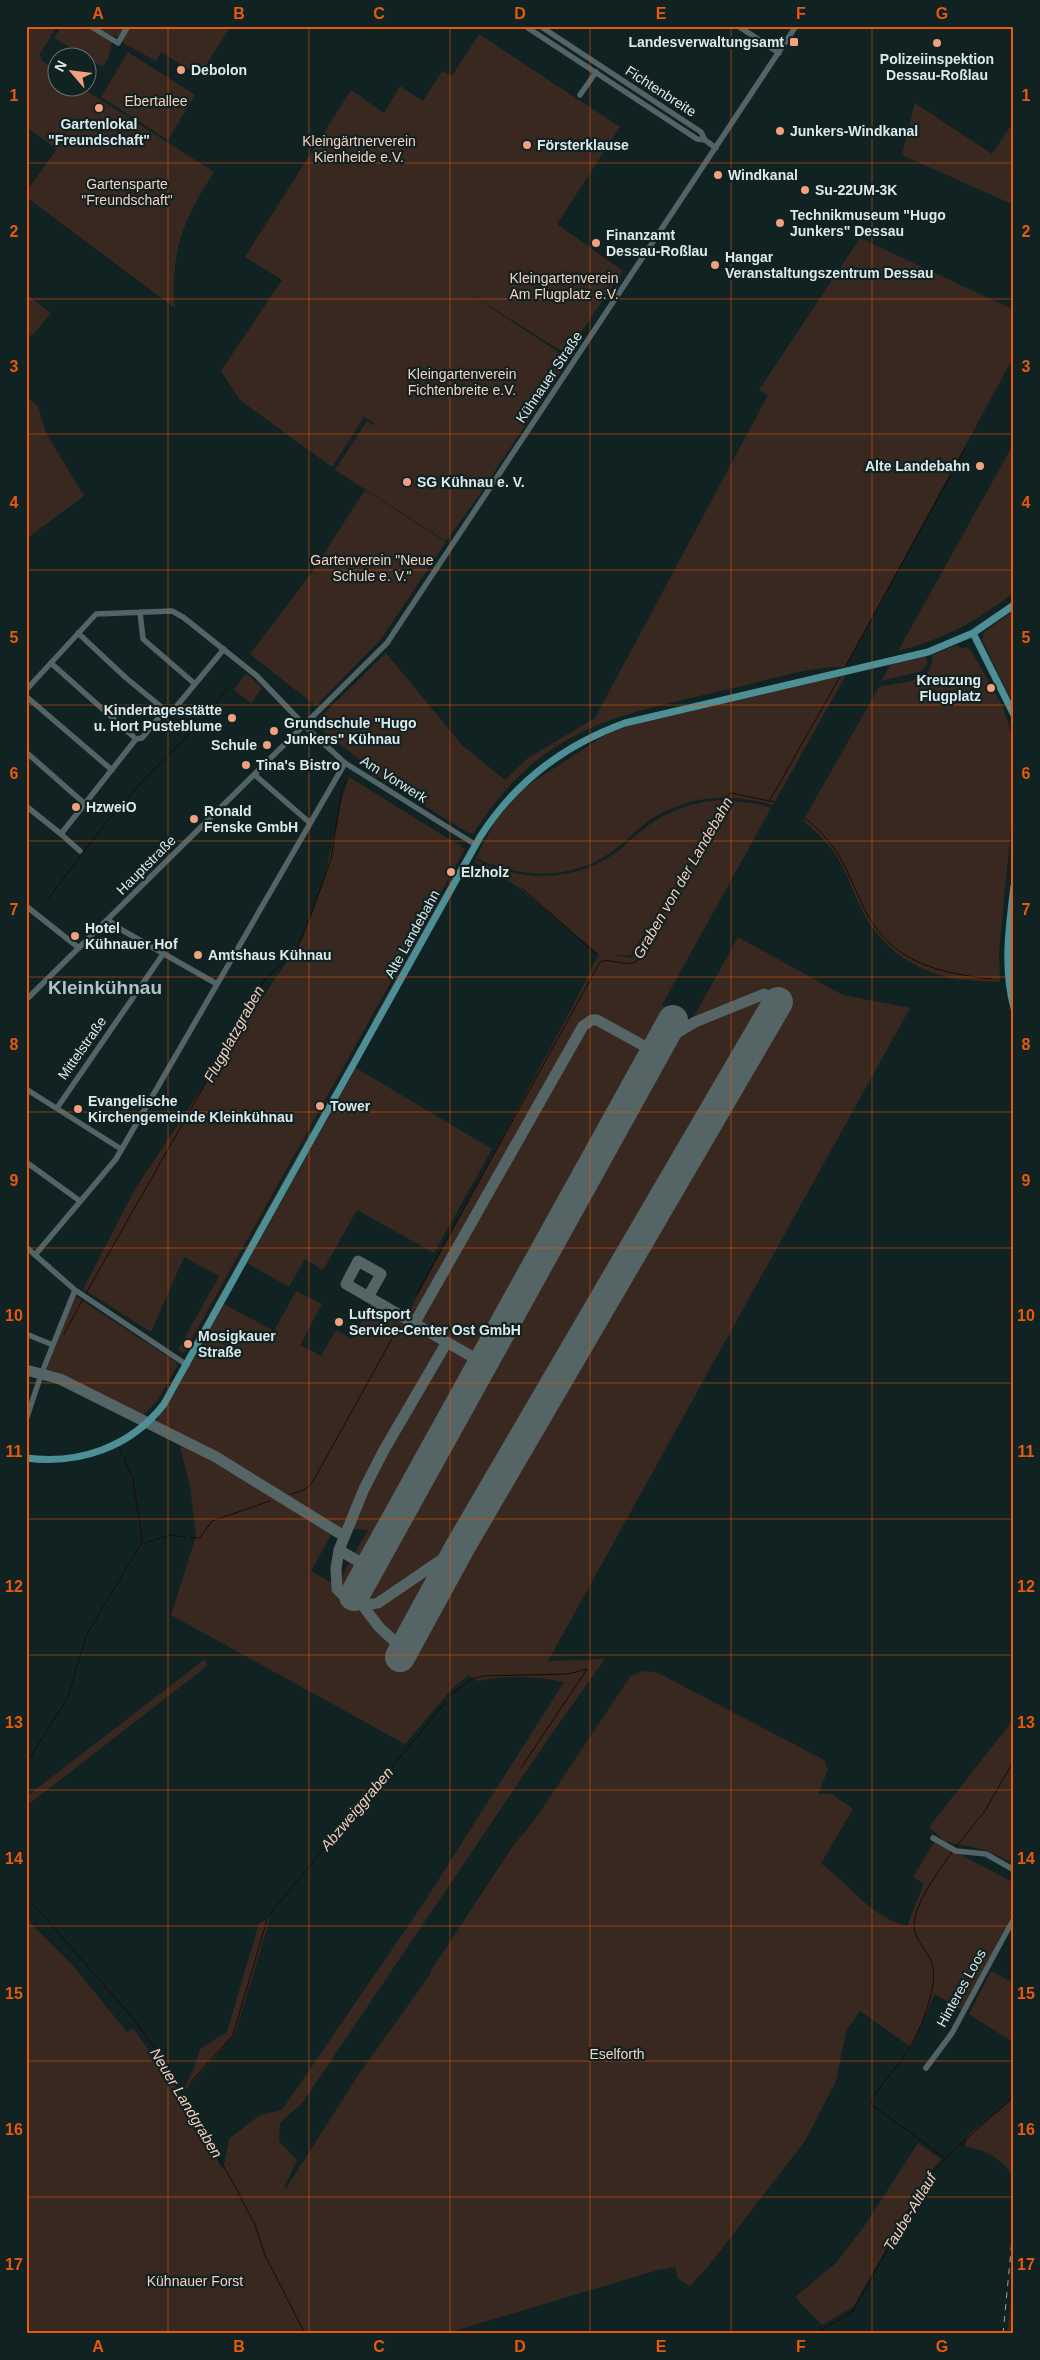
<svg xmlns="http://www.w3.org/2000/svg" width="1040" height="2360" viewBox="0 0 1040 2360" font-family="Arial,sans-serif">
<style>
.green{fill:#392820;fill-rule:evenodd}
.lines{fill:none;stroke-linecap:round;stroke-linejoin:round}
.stream{stroke:#1f0902;stroke-width:1}
.taxiway{stroke:#556465;stroke-width:11}
.runway{stroke:#556465;stroke-width:30}
.minor{stroke:#526466;stroke-width:5.5}
.major{stroke:#4d8f95;stroke-width:7}
.rail{stroke:#99a6a7;stroke-width:1;stroke-dasharray:6 6;stroke-linecap:butt}
.grid{fill:none;stroke:#e8590c;stroke-width:1;stroke-opacity:0.55}
.poi-dot{fill:#f1a17d;stroke:#112223;stroke-width:2}
.labels{text-anchor:middle;stroke-width:4.5;stroke-linejoin:round;paint-order:stroke}
.poi-label{font-size:14px;font-weight:bold;fill:#dde8e9;stroke:#112223;text-anchor:start}
.street-label{font-size:14px;fill:#dde8e9;stroke:#112223}
.park-label{font-size:14px;fill:#fccfbc;stroke:#112223}
.water-label{font-size:15px;font-style:italic;fill:#f9ccb8;stroke:#112223}
.district-label{font-size:19px;font-weight:bold;fill:#afc3c5;stroke:#112223}
.neatline{fill:none;stroke:#e8590c;stroke-width:2}
.grid-label{font-size:16px;text-anchor:middle;font-weight:bold;fill:#e8590c}
</style>
<rect width="100%" height="100%" fill="#112223"/>
<!-- green -->
<path class="green" d="M26 26H57L40 54 41 60 57 71 58 88H82L214 172C183 220 170 251 175 308L26 197V192L57 149 26 127Z
M62 26H87L112 42 109 56 103 67 54 38Z
M96 26H126L119 36 110 35Z
M130 26H231L199 76 161 52 156 61 123 43 122 39Z
M479 34 620 127 557 224 623 271 566 354 458 286 569 359 480 494 446 541 335 470 367 421 374 426V423L364 417 332 467 240 400 221 371 282 280 245 257 351 90 384 113 400 86 423 101 442 71 452 76Z
M128 52 195 95 168 140 101 97Z
M915 103 992 154 1014 121V205L902 155Z
M860 238 1014 310V356L845 667C808 666 770 680 734 688 618 715 542 725 473 834L465 831 377 776 375 778 363 762 313 724 386 653 462 745 505 780 528 758 595 718 768 395 759 390Z
M26 294 51 313 32 336 26 333Z
M26 396 38 406 46 433 84 496 26 539Z
M1014 443V592C978 621 942 640 898 651Z
M365 490 446 542 381 639 316 706 250 654 312 572Z
M1014 610V706L982 640 984 632Z
M957 645 961 649 967 647 972 652 1003 707 1014 743V795L999 953 1000 982C981 981 962 981 944 976 909 968 876 941 861 908 843 868 840 850 803 821L879 687C901 682 935 683 932 655Z
M926 656 927 665 922 671 881 681 891 664Z
M246 673 262 688 251 703 234 690Z
M846 675 773 805C733 794 695 794 658 815 640 825 627 841 610 853 570 881 518 878 476 858L494 823 522 789 605 735 636 723Z
M349 777 465 849 184 1353 178 1350 219 1276 184 1257 151 1332 83 1289 135 1189 303 937 324 880 342 798Z
M725 800 759 804 771 808 662 1005 669 1010 654 1037 643 1040 639 1048 642 1060 482 1349 469 1351 407 1315 573 1006 599 954 517 886 474 862 475 860C519 881 568 883 611 856 622 849 630 840 640 832 665 811 693 801 725 800ZM654 917 632 958 610 955H631Z
M468 850 469 851 374 1022 372 1021Z
M738 937 843 995 910 1008 548 1661 605 1659 548 1739 303 2102 280 2123 279 2141 297 2160 284 2188 287 2187 359 2074 429 1976 432 1969 513 1846 536 1818 630 1677C641 1670 647 1670 660 1674L824 1760 828 1770 818 1794H832L853 1809 820 1865 822 1864C849 1884 872 1918 907 1926L924 1883 913 1877 935 1841 1014 1883V1910L963 2011 935 1994 911 2047 860 2011 846 2031 836 2081 805 2141 710 2264 690 2286 677 2278 676 2267 658 2270 444 2334H26V1918L74 1967 127 2032 133 2028 181 2095 194 2068 200 2049 227 2032 259 1923 270 1918 235 2034 181 2095 223 2170 229 2139 260 2115 282 2110 423 1904 564 1682C535 1676 506 1675 477 1681L468 1675 450 1691 405 1744 171 1615 196 1536 190 1486 180 1446 150 1430 174 1394 224 1304 274 1331 296 1291 322 1304 300 1345 321 1356 336 1330 352 1339 372 1303 466 1357 469 1370 365 1559 360 1560 353 1556 368 1530 335 1528 311 1571 337 1586 351 1560 358 1564 360 1568 346 1592 360 1601 675 1034 684 1018 691 1022Z
M371 1022 194 1346 192 1345Z
M356 1068 492 1149 434 1253 357 1210 323 1270 305 1259 289 1287 247 1263Z
M75 1296 173 1360 178 1365 157 1401 141 1417 74 1381 46 1371Z
M205 1659 207 1666 29 1804 26 1797Z
M1014 1719V1863L985 1850 944 1841 929 1827Z
M991 1971 1014 1983V2043L969 2014Z
M1014 2098V2179C1006 2161 984 2148 965 2147L968 2135Z
M918 2143 941 2159 928 2175 853 2307 822 2325 795 2297 836 2263 863 2228Z
M1014 2273V2334H1007Z"/>
<g class="lines">
<!-- stream -->
<path class="stream" d="M844 669 965 449
M770 800 841 675
M805 818C841 848 844 866 863 906 889 962 937 973 992 979
M522 888 596 954
M47 900 105 824 139 785 206 717 228 687
M26 922 32 916
M418 1292 600 962C612 957 627 969 638 960L728 795 731 793 774 802
M85 1295 265 979 295 953 312 912 331 859 342 789 347 780
M64 1334 83 1299
M119 1447 121 1452
M291 1494 304 1490 312 1483 399 1326
M190 1538H200L212 1521 270 1501
M142 1544 170 1535 186 1537
M451 1695 470 1680 482 1676 568 1674 587 1669 521 1768
M26 1764 67 1699 87 1634 141 1544 142 1536 133 1480 124 1458
M955 1848 985 1811 1014 1760
M26 1899 43 1915 136 2022 169 2068 238 2192 255 2225 265 2255 305 2334
M269 1915 445 1703
M908 2051C920 2031 941 1982 931 1960 926 1950 914 1938 914 1926 914 1903 939 1871 952 1852
M906 2054 872 2098 871 2104 945 2158
M188 2085 233 2035 267 1920
M815 2334 853 2311 925 2183 947 2156 1008 2102 1014 2093"/>
<!-- taxiway -->
<path class="taxiway" d="M668 1030 675 1034 695 1022 764 994 778 1002
M368 1297 381 1274 358 1261 346 1284 483 1363
M414 1324 583 1026 592 1020H597L655 1052
M26 1370 60 1379 216 1457 344 1536
M339 1550 336 1568 337 1589C349 1602 361 1607 378 1603L460 1547
M370 1568 339 1550 364 1489 384 1450 447 1342
M363 1606 379 1627 404 1650"/>
<!-- runway -->
<path class="runway" d="M354 1596 673 1020
M400 1657 460 1547 778 1002"/>
<!-- minor -->
<path class="minor" d="M90 26 118 43 128 26
M525 26 697 139 705 140 716 148
M540 26 701 132 705 140
M738 26 779 53
M580 95 596 72
M140 612 143 639 195 684
M78 633 125 677 165 710
M51 663 136 739
M26 690 96 614 172 611 183 617 257 676 308 729 345 763 476 845
M28 698 112 770
M26 752 85 804
M255 775 310 823
M26 806 61 834 136 739 142 738 165 710 171 713 224 649
M61 834 80 851
M26 906 79 948
M108 920 122 930 217 984
M26 1000 387 643 796 26
M26 1089 121 1149
M57 1108 163 954
M26 1162 80 1201
M26 1247 75 1290 187 1365
M35 1255 116 1159 345 763
M26 1334 53 1345
M26 1420 41 1375 75 1290
M933 1838 956 1851 986 1854 1014 1870
M926 2068 952 2033 1014 1918"/>
<!-- major -->
<path class="major" d="M973 633 1014 715
M1014 886C1009 926 1003 968 1014 1008
M26 1458C79 1465 131 1447 164 1404L480 837C515 782 564 745 625 723L928 652 973 633 1014 605"/>
<!-- rail -->
<path class="rail" d="M1003 2334 1014 2219"/>
</g>
<!-- grid -->
<path class="grid" d="M168 26V2334M309 26V2334M450 26V2334M590 26V2334M731 26V2334M872 26V2334M26 163H1014M26 299H1014M26 434H1014M26 570H1014M26 705H1014M26 841H1014M26 977H1014M26 1112H1014M26 1248H1014M26 1383H1014M26 1519H1014M26 1655H1014M26 1790H1014M26 1926H1014M26 2061H1014M26 2197H1014"/>
<!-- markers -->
<g class="poi-dot">
<rect x="789" y="37" width="10" height="10" rx="2.5"/>
<circle cx="937" cy="43" r="5"/>
<circle cx="181" cy="70" r="5"/>
<circle cx="99" cy="108" r="5"/>
<circle cx="780" cy="131" r="5"/>
<circle cx="527" cy="145" r="5"/>
<circle cx="718" cy="175" r="5"/>
<circle cx="805" cy="190" r="5"/>
<circle cx="780" cy="223" r="5"/>
<circle cx="596" cy="243" r="5"/>
<circle cx="715" cy="265" r="5"/>
<circle cx="980" cy="466" r="5"/>
<circle cx="407" cy="482" r="5"/>
<circle cx="991" cy="688" r="5"/>
<circle cx="232" cy="718" r="5"/>
<circle cx="274" cy="731" r="5"/>
<circle cx="267" cy="745" r="5"/>
<circle cx="246" cy="765" r="5"/>
<circle cx="76" cy="807" r="5"/>
<circle cx="194" cy="819" r="5"/>
<circle cx="451" cy="872" r="5"/>
<circle cx="75" cy="936" r="5"/>
<circle cx="198" cy="955" r="5"/>
<circle cx="320" cy="1106" r="5"/>
<circle cx="78" cy="1109" r="5"/>
<circle cx="339" cy="1322" r="5"/>
<circle cx="188" cy="1344" r="5"/>
</g>
<g class="labels">
<!-- poi labels -->
<g class="poi-label">
<text x="784" y="47" text-anchor="end">Landesverwaltungsamt</text>
<text x="937" y="64" text-anchor="middle">Polizeiinspektion<tspan x="937" dy="16">Dessau-Roßlau</tspan></text>
<text x="191" y="75">Debolon</text>
<text x="99" y="129" text-anchor="middle">Gartenlokal<tspan x="99" dy="16">"Freundschaft"</tspan></text>
<text x="790" y="136">Junkers-Windkanal</text>
<text x="537" y="150">Försterklause</text>
<text x="728" y="180">Windkanal</text>
<text x="815" y="195">Su-22UM-3K</text>
<text x="790" y="220">Technikmuseum "Hugo<tspan x="790" dy="16">Junkers" Dessau</tspan></text>
<text x="606" y="240">Finanzamt<tspan x="606" dy="16">Dessau-Roßlau</tspan></text>
<text x="725" y="262">Hangar<tspan x="725" dy="16">Veranstaltungszentrum Dessau</tspan></text>
<text x="970" y="471" text-anchor="end">Alte Landebahn</text>
<text x="417" y="487">SG Kühnau e. V.</text>
<text x="981" y="685" text-anchor="end">Kreuzung<tspan x="981" dy="16">Flugplatz</tspan></text>
<text x="222" y="715" text-anchor="end">Kindertagesstätte<tspan x="222" dy="16">u. Hort Pusteblume</tspan></text>
<text x="284" y="728">Grundschule "Hugo<tspan x="284" dy="16">Junkers" Kühnau</tspan></text>
<text x="257" y="750" text-anchor="end">Schule</text>
<text x="256" y="770">Tina's Bistro</text>
<text x="86" y="812">HzweiO</text>
<text x="204" y="816">Ronald<tspan x="204" dy="16">Fenske GmbH</tspan></text>
<text x="461" y="877">Elzholz</text>
<text x="85" y="933">Hotel<tspan x="85" dy="16">Kühnauer Hof</tspan></text>
<text x="208" y="960">Amtshaus Kühnau</text>
<text x="88" y="1106">Evangelische<tspan x="88" dy="16">Kirchengemeinde Kleinkühnau</tspan></text>
<text x="330" y="1111">Tower</text>
<text x="349" y="1319">Luftsport<tspan x="349" dy="16">Service-Center Ost GmbH</tspan></text>
<text x="198" y="1341">Mosigkauer<tspan x="198" dy="16">Straße</tspan></text>
</g>
<!-- street labels -->
<g class="street-label">
<text transform="translate(661 91) rotate(33)" y="5">Fichtenbreite</text>
<text transform="translate(549 377) rotate(-56)" y="5">Kühnauer Straße</text>
<text transform="translate(394 779) rotate(32)" y="5">Am Vorwerk</text>
<text transform="translate(146 865) rotate(-45)" y="5">Hauptstraße</text>
<text transform="translate(412 934) rotate(-61)" y="5">Alte Landebahn</text>
<text transform="translate(82 1048) rotate(-55)" y="5">Mittelstraße</text>
<text transform="translate(961 1988) rotate(-61)" y="5">Hinteres Loos</text>
</g>
<!-- park labels -->
<g class="park-label">
<text x="156" y="106">Ebertallee</text>
<text x="359" y="146">Kleingärtnerverein<tspan x="359" dy="16">Kienheide e.V.</tspan></text>
<text x="127" y="189">Gartensparte<tspan x="127" dy="16">"Freundschaft"</tspan></text>
<text x="564" y="283">Kleingartenverein<tspan x="564" dy="16">Am Flugplatz e.V.</tspan></text>
<text x="462" y="379">Kleingartenverein<tspan x="462" dy="16">Fichtenbreite e.V.</tspan></text>
<text x="372" y="565">Gartenverein "Neue<tspan x="372" dy="16">Schule e. V."</tspan></text>
<text x="617" y="2059">Eselforth</text>
<text x="195" y="2286">Kühnauer Forst</text>
</g>
<!-- water labels -->
<g class="water-label">
<text transform="translate(683 878) rotate(-60)" y="5">Graben von der Landebahn</text>
<text transform="translate(234 1034) rotate(-61)" y="5">Flugplatzgraben</text>
<text transform="translate(357 1809) rotate(-50)" y="5">Abzweiggraben</text>
<text transform="translate(186 2103) rotate(59)" y="5">Neuer Landgraben</text>
<text transform="translate(910 2212) rotate(-59)" y="5">Taube-Altlauf</text>
</g>
<!-- district labels -->
<g class="district-label">
<text x="105" y="994">Kleinkühnau</text>
</g>
</g>
<!-- border -->
<rect width="1040" height="2360" fill="none" stroke="#112223" stroke-width="55"/>
<!-- north arrow -->
<g transform="translate(72 72) rotate(298)"><circle r="24" fill="#112223" stroke="#637172"/>
<path d="M0-4L9 19L0 12L-9 19Z" fill="#f1a17d"/>
<text y="-8" font-size="14" font-weight="bold" text-anchor="middle" fill="#dde8e9">N</text>
</g>
<rect x="28" y="28" width="984" height="2304" class="neatline"/>
<g class="grid-label">
<text x="98" y="19">A</text>
<text x="239" y="19">B</text>
<text x="379" y="19">C</text>
<text x="520" y="19">D</text>
<text x="661" y="19">E</text>
<text x="801" y="19">F</text>
<text x="942" y="19">G</text>
<text x="14" y="101">1</text>
<text x="1026" y="101">1</text>
<text x="14" y="237">2</text>
<text x="1026" y="237">2</text>
<text x="14" y="372">3</text>
<text x="1026" y="372">3</text>
<text x="14" y="508">4</text>
<text x="1026" y="508">4</text>
<text x="14" y="643">5</text>
<text x="1026" y="643">5</text>
<text x="14" y="779">6</text>
<text x="1026" y="779">6</text>
<text x="14" y="915">7</text>
<text x="1026" y="915">7</text>
<text x="14" y="1050">8</text>
<text x="1026" y="1050">8</text>
<text x="14" y="1186">9</text>
<text x="1026" y="1186">9</text>
<text x="14" y="1321">10</text>
<text x="1026" y="1321">10</text>
<text x="14" y="1457">11</text>
<text x="1026" y="1457">11</text>
<text x="14" y="1592">12</text>
<text x="1026" y="1592">12</text>
<text x="14" y="1728">13</text>
<text x="1026" y="1728">13</text>
<text x="14" y="1864">14</text>
<text x="1026" y="1864">14</text>
<text x="14" y="1999">15</text>
<text x="1026" y="1999">15</text>
<text x="14" y="2135">16</text>
<text x="1026" y="2135">16</text>
<text x="14" y="2270">17</text>
<text x="1026" y="2270">17</text>
<text x="98" y="2352">A</text>
<text x="239" y="2352">B</text>
<text x="379" y="2352">C</text>
<text x="520" y="2352">D</text>
<text x="661" y="2352">E</text>
<text x="801" y="2352">F</text>
<text x="942" y="2352">G</text>
</g>
</svg>
